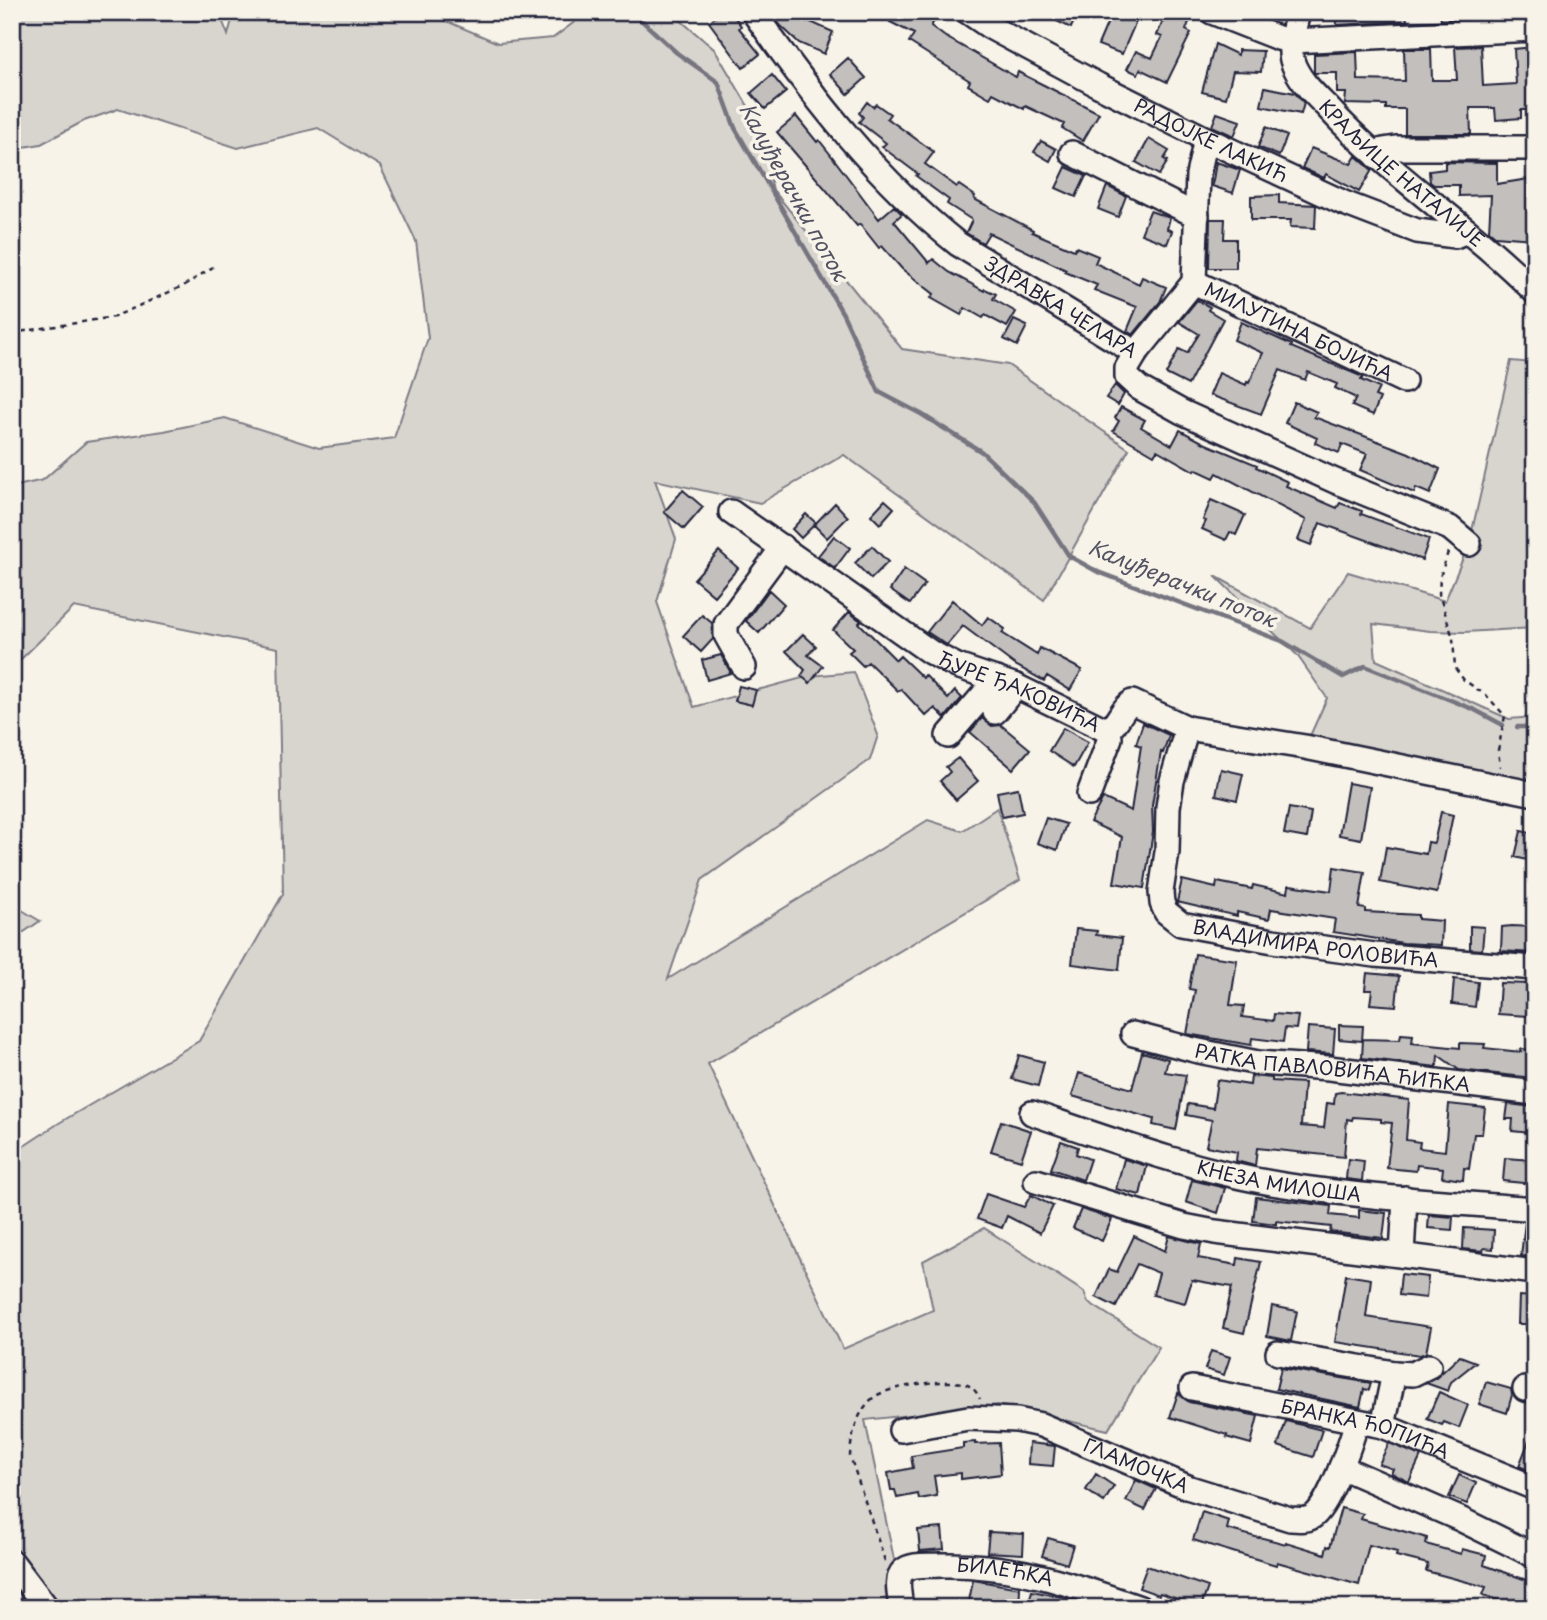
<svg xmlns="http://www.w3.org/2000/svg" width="1547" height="1620" viewBox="0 0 1547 1620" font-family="'Playpen Sans',sans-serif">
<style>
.green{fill:#d8d5cf;stroke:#7d7c85;stroke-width:2}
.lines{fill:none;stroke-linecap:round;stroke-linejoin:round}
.stream{stroke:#76747f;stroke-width:4.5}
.building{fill:#c2bfbd;stroke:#22223b;stroke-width:2}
.minor-casing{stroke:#22223b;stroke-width:28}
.path{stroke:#22223b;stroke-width:2.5;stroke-dasharray:5 5;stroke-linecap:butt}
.minor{stroke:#f7f3e8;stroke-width:23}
.labels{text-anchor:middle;stroke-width:7;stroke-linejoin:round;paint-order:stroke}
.street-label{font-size:19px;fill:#22223b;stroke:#f7f3e8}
.water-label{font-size:21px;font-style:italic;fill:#535263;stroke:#f7f3e8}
</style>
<rect width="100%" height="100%" fill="#f7f3e8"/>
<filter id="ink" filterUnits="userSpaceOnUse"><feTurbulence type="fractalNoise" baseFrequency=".0143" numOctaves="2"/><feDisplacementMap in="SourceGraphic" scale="14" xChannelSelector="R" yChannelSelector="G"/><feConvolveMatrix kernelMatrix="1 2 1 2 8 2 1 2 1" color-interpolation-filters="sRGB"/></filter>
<g filter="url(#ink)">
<!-- green -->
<path class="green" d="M12 12H219L228 35 234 12H425L498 43 553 38 588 12H671L715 50 758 123 773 190 902 349 1008 365 1129 449 1044 600 844 455 760 503 655 480 676 539 657 602 694 707 810 676 854 672 878 735 870 760 702 880 668 979 928 820 962 831 997 808 1020 880 708 1064 843 1349 933 1310 923 1261 984 1228 1084 1292 1088 1302 1159 1347 1108 1430 998 1405 865 1420 899 1583 898 1608H12V1154L59 1123 199 1041 283 894 278 648 74 607 12 668V487L43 480 86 442 164 431 225 418 319 448 394 438 428 338 416 241 380 166 318 128 238 148 118 109 84 121 41 144 12 149Z
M1511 361 1535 363V628L1465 632 1430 631 1373 624 1376 660 1509 719 1535 717V794L1305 747 1327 698 1297 655 1215 576 1310 628 1348 572 1445 601 1469 544Z
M12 904 40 921 12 940Z"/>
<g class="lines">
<!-- stream -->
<path class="stream" d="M640 19 677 53 718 82 735 128 843 314 879 392 921 414 982 452 1034 502 1069 556 1098 572 1282 641 1343 677 1365 666 1473 709 1503 725
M1517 727H1535"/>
</g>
<!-- building -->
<path class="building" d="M721 12H731L741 26 739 28 760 54 743 68 709 22Z
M771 12H814L806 20 833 32 824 54 799 43 780 25Z
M895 12H940L931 26 944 36 1016 77 1018 72 1099 113 1083 141 1062 128 1064 124 1025 106 1024 109 993 93 990 98 968 85 970 81 909 42 914 34 890 22Z
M1038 12H1078L1071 28Z
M1112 12H1140L1122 54 1098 45Z
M1167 12 1189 22 1186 30 1191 33 1167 82 1140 69 1138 74 1127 69 1136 51 1152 58 1162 37 1157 35Z
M1336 12H1406L1407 21 1337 25Z
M1440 12H1470V18L1441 20Z
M1215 44 1238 55V50L1263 51 1261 72 1233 71 1226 98 1202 92Z
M1481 46 1483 86 1516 84 1514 49 1535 47V110H1521V118L1496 120 1495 108H1470L1471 134H1405V109H1386V105L1345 104 1346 93H1337V73H1314V54L1357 52 1358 80 1405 81 1404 49H1431L1432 80H1457L1455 47Z
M848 58 866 78 848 94 830 74Z
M772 75 786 92 765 109 751 93Z
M1265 87 1295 93 1304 103 1301 114 1261 106Z
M867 102 873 107 876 104 890 114 887 118 934 152 925 164 957 187 959 185 975 196 974 199 1033 230 1032 232 1074 250 1076 247 1098 256 1095 263 1139 284 1142 277 1166 287 1160 302 1133 335 1127 331 1137 307 1094 290 1097 285 1065 272 1066 270 989 233 983 243 966 233 972 220 947 204 949 200 916 176 918 174 882 147 886 143 859 122 863 117 859 113Z
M1217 113 1240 121 1234 136 1212 126Z
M796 116 817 142 819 140 834 159 879 219 894 206 902 214 894 221 929 263 933 259 949 272 984 291 985 289 996 294 993 299 1016 312 1007 327 985 315 983 318 965 308 961 315 931 298 934 294 902 269 882 246 879 248 860 224 857 226 777 132Z
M1266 127 1287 136 1279 156 1258 147Z
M1149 139 1169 151 1164 159 1168 161 1159 175 1136 162Z
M1041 141 1056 149 1050 161 1034 152Z
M1311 148 1351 164 1356 156 1372 170 1359 192 1326 174 1324 178 1302 168Z
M1216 162 1240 170 1233 193 1212 186Z
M1445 162 1497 163V184L1529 179 1535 216V239L1495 236 1489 231 1491 195 1459 196V185H1434L1430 182 1429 171 1445 169Z
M1066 167 1086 176 1076 197 1056 188Z
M1107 186 1126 196 1118 217 1098 209Z
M1279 195V203L1316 205 1315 228 1290 227 1291 220H1251V196Z
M1150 211 1170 218 1167 229 1172 231 1167 244 1141 234Z
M1210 219H1225L1224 239H1236V268H1209Z
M1197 300 1210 307 1208 310 1223 319 1188 385 1166 374 1179 349 1187 353 1199 334 1179 322Z
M1014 320 1027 326 1017 346 1004 339Z
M1241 322 1292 345 1291 347 1363 377 1361 380 1379 388 1375 396 1380 398 1373 415 1352 406 1356 398 1335 388 1337 384 1308 372 1305 380 1280 370 1261 414 1210 395 1219 373 1246 385 1247 382 1249 383 1263 353 1234 340Z
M1115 385 1124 394 1118 405 1106 398Z
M1294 402 1317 412 1314 417 1409 453 1440 469 1430 494 1416 488 1414 493 1360 470 1367 454 1342 444 1339 453 1315 443 1317 438 1285 423Z
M1121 407 1145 420 1141 427 1172 445 1180 430 1206 444 1257 465 1256 467 1288 482 1286 486 1337 508 1340 503 1362 511 1361 514 1429 539 1422 560 1320 523 1311 545 1298 540 1306 520 1217 473 1214 478 1195 469 1194 471 1157 450 1154 455 1113 431 1119 421 1115 418Z
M683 490 703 507 684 529 664 512Z
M885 500 894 508 880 524 871 515Z
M1211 500 1245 515 1236 535 1230 532 1226 540 1202 529 1206 521 1203 520Z
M835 503 848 517 827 538 814 525Z
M806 514 816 523 801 538 792 529Z
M834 536 850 548 835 568 818 556Z
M872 546 888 562 871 579 855 563Z
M719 551 738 568 714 596 694 579Z
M904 569 925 584 910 604 890 590Z
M769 590 784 604 759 633 746 621Z
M952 600 982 625 988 617 1005 629 1002 633 1037 655 1040 648 1082 670 1070 690 1047 676 1044 681 1015 665 963 626 947 645 927 632Z
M849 612 861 621 859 623 896 660 900 656 923 678 925 675 948 699 955 691 962 698 945 718 935 708 926 716 901 689 898 691 868 662 863 666 849 652 853 649 833 630Z
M702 615 712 623 713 639 701 652 683 636Z
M803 634 816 646 808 655 823 666 810 683 801 676 805 670 786 651Z
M721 655 731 673 707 680 702 660Z
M739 686 756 690 752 705 735 701Z
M982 718 992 726 1001 725 1030 749 1013 769 970 732Z
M1143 723 1169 735 1163 753 1161 752 1152 805 1153 832 1144 888 1114 883 1122 837 1090 822 1103 798 1131 811 1141 746 1136 744Z
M1063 728 1088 742 1074 767 1049 751Z
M958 758 978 781 956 800 940 781 950 772 946 767Z
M1221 769 1243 774 1237 800 1216 795Z
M1348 783 1370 787 1361 839 1339 835Z
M1018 788 1023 813 1002 817 997 792Z
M1289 808 1311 812 1307 838 1284 834Z
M1441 812 1453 815 1437 893 1380 882 1386 847 1426 854 1428 842 1434 843Z
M1046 818 1066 824 1057 850 1037 843Z
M1521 831 1535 834V862L1515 857Z
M1334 867 1365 872 1359 908 1366 909V912L1418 915V919L1442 921 1441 945 1403 943 1333 932 1335 919 1271 909 1269 919 1237 912V916L1177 902 1182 880 1216 888 1217 882 1252 889 1253 885 1288 893 1289 885 1331 891Z
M1470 926 1484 927 1482 950 1470 949Z
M1512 926 1535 927V953L1501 951 1502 927Z
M1076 929 1097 931 1096 935 1122 938 1119 970 1072 964Z
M1195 954 1237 960 1230 1005 1244 1006 1242 1017 1273 1021 1274 1014 1298 1016 1296 1029 1285 1028 1283 1042 1252 1038 1251 1045 1187 1034 1195 990 1189 989Z
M1367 973 1399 976 1396 1006 1370 1004 1372 990H1365Z
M1454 979 1478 982 1475 1007 1452 1004Z
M1500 983 1529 984 1528 1016 1498 1014Z
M1339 1025 1363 1026 1362 1041 1339 1039Z
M1308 1027 1335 1029 1333 1054 1306 1052Z
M1401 1034 1413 1035 1412 1043 1460 1048V1043L1485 1044 1484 1048 1521 1052 1520 1049 1535 1050V1078L1459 1070 1438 1055 1437 1067 1362 1058 1363 1039 1400 1040Z
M1142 1052 1168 1059 1165 1072 1186 1075 1176 1130 1153 1125 1154 1119 1072 1096 1079 1073 1132 1089Z
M1019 1055 1044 1062 1038 1086 1012 1079Z
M1251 1076 1272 1078V1081L1304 1083 1301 1126 1324 1128 1327 1103 1334 1104 1335 1093 1341 1092 1409 1100 1406 1140 1420 1142 1419 1148 1445 1151 1449 1104 1485 1108 1482 1134H1474L1469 1169 1464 1168 1463 1180 1442 1177 1443 1168 1417 1165 1416 1171 1387 1168 1392 1123 1381 1122V1119L1353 1117 1352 1120 1347 1119 1344 1157 1257 1148 1255 1166 1236 1161 1237 1152 1206 1146 1212 1120 1186 1115 1188 1104 1213 1108 1217 1080 1250 1085Z
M1508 1104 1534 1107 1531 1133 1512 1131 1513 1119H1506Z
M1001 1121 1031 1131 1021 1160 991 1151Z
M1061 1141 1078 1147 1076 1154 1090 1159 1083 1180 1051 1169Z
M1505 1158 1535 1160V1184L1503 1181Z
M1124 1159 1147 1166 1140 1195 1116 1189Z
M1348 1159 1364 1161 1362 1181 1346 1179Z
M1192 1180 1225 1188 1218 1213 1186 1202Z
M986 1194 1024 1207 1031 1195 1053 1206 1040 1233 1007 1216 1002 1228 977 1219Z
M1256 1197 1331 1206 1330 1215 1359 1218V1210L1386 1213 1383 1238 1330 1232 1331 1227 1276 1221V1224L1253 1221Z
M1081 1209 1112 1219 1102 1241 1073 1228Z
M1429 1215 1453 1217 1452 1230 1428 1228Z
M1525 1222 1535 1223V1258L1521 1256Z
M1464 1228 1494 1230 1493 1249 1484 1248 1483 1251 1463 1249Z
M1134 1236 1165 1251 1169 1236 1201 1244 1198 1258 1237 1265 1238 1258 1261 1262 1244 1333 1223 1328 1232 1287 1192 1280 1185 1303 1153 1295 1159 1273 1137 1264 1116 1307 1096 1297 1109 1269 1117 1272Z
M1401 1274 1428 1277 1426 1298 1399 1295Z
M1346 1275 1371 1279 1366 1317 1431 1327 1426 1353 1420 1355 1335 1342Z
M1519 1296 1535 1297V1324H1518Z
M1272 1306 1297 1311 1291 1341 1267 1336Z
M1211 1351 1230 1357 1224 1375 1205 1369Z
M1460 1356 1476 1362 1451 1382 1448 1391 1426 1383 1436 1378Z
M1281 1368 1371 1383 1369 1390 1364 1389 1360 1407 1276 1389Z
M1486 1382 1511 1389 1512 1395 1507 1413 1479 1404Z
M1439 1392 1468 1405 1459 1428 1444 1422 1442 1425 1427 1419Z
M1178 1393 1189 1402 1258 1416 1251 1444 1226 1437 1227 1435 1170 1417Z
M1286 1421 1322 1430 1313 1457 1278 1446Z
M1534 1428H1535V1473L1519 1466Z
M975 1442V1444L999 1443 1001 1474 961 1479V1473L934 1476 937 1496 919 1499 918 1494 897 1498 895 1490H891L888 1473 913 1468 911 1456 963 1448V1443Z
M1029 1443 1055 1446 1053 1466 1028 1464Z
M1389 1443 1421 1456 1409 1482 1391 1473 1393 1469 1379 1464Z
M1096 1474 1114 1486 1104 1502 1086 1490Z
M1459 1475 1476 1483 1467 1504 1449 1497Z
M1136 1480 1156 1489 1145 1510 1126 1501Z
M1341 1508 1363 1514 1361 1519 1427 1538 1426 1544 1461 1554 1462 1549 1486 1555 1484 1565 1535 1583V1608H1521L1483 1595 1486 1587 1426 1571 1428 1564 1396 1556 1397 1552 1369 1545 1359 1585 1277 1562 1276 1565 1193 1540 1202 1512 1229 1521 1227 1529 1259 1538V1537L1286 1544V1542L1325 1554 1327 1546 1330 1547Z
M942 1528 944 1549 920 1551 918 1530Z
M989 1532 1024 1534 1023 1554 987 1552Z
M1048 1538 1073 1545 1067 1564 1042 1556Z
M1147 1566 1208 1587 1201 1607 1160 1593 1159 1595 1139 1588Z
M973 1580 1020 1588 1019 1608 994 1602 993 1606 969 1601Z
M1032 1591 1067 1598 1087 1605V1608H1027Z"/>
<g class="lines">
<defs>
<g id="minor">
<path id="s1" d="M968 12 990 27 1098 85 1206 139 1344 203 1417 231 1455 236 1467 231"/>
<path d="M1212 12 1278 38 1292 41 1535 29"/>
<path id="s2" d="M1298 12C1295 27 1288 45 1292 60 1297 78 1314 94 1327 107 1390 176 1470 226 1535 292"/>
<path id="s3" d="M754 13C813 97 877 180 958 244L1136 353"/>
<path d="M1206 139 1198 175 1194 282 1136 353 1127 368V377L1139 388 1182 412 1335 481 1450 528 1469 544"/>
<path d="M1072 153 1197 216"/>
<path d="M1377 156 1383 150 1396 148H1535"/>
<path id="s4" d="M1194 282 1404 381"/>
<path id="s5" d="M731 512 930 652 957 666 1016 686 1106 730C1118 726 1120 709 1132 702L1187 728 1305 747 1535 794"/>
<path d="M744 667 726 635V624L783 547"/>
<path d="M995 712 1016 686"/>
<path id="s6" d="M1187 728 1172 781 1168 807 1167 852 1161 892 1162 903 1166 912 1181 924 1273 941 1375 955 1535 968"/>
<path d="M948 736 997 679"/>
<path d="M1089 794 1110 738 1109 729"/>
<path id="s7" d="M1133 1034 1194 1050 1258 1063 1329 1068 1535 1093"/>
<path id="s8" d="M1032 1113C1114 1141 1198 1172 1284 1185 1367 1198 1451 1202 1535 1209"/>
<path d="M1036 1181 1184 1226 1215 1232 1535 1272"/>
<path d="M1402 1255 1405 1198"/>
<path d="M1278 1353 1394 1373 1413 1374 1429 1366"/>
<path id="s9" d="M1192 1388 1383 1426 1535 1488"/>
<path d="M1525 1389 1535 1391"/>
<path d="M1383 1426 1394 1373"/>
<path id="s10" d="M901 1430 968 1418 1017 1420 1041 1425 1190 1488 1290 1519C1298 1519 1305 1521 1312 1517 1329 1507 1351 1442 1357 1421"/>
<path d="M1341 1467 1460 1519 1535 1556"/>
<path d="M12 1562 47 1608"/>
<path id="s11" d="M901 1608C900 1597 895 1579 903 1571 912 1563 929 1566 940 1565 1013 1563 1072 1584 1140 1608"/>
</g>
</defs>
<!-- minor casing -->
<use href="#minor" class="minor-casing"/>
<!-- path -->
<path class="path" d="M12 333 114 317 185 285 213 267
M1448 552 1440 577 1439 594 1453 638 1455 668 1464 680 1487 696 1505 716 1498 750 1500 767
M885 1561 850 1456C851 1436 857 1411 874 1397 890 1386 947 1378 965 1384 973 1387 976 1391 980 1399
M920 1607 962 1608"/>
<!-- minor -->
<use href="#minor" class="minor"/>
</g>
</g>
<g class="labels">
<!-- street labels -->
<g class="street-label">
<text dy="7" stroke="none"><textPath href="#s1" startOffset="275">РАДОЈКЕ ЛАКИЋ</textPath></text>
<text dy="7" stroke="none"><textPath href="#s2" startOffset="208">КРАЉИЦЕ НАТАЛИЈЕ</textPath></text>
<text dy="7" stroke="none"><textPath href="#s3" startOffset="430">ЗДРАВКА ЧЕЛАРА</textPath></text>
<text dy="7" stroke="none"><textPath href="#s4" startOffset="116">МИЛУТИНА БОЈИЋА</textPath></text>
<text dy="7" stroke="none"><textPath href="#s5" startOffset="341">ЂУРЕ ЂАКОВИЋА</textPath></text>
<text dy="7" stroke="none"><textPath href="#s6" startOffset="343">ВЛАДИМИРА РОЛОВИЋА</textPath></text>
<text dy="7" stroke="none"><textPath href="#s7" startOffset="203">РАТКА ПАВЛОВИЋА ЋИЋКА</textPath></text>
<text dy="7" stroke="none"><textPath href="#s8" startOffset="257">КНЕЗА МИЛОША</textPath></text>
<text dy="7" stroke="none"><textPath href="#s9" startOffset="178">БРАНКА ЋОПИЋА</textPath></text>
<text dy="7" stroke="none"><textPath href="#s10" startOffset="245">ГЛАМОЧКА</textPath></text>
<text dy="7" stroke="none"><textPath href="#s11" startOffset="142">БИЛЕЋКА</textPath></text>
</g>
<!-- water labels -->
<g class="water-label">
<text transform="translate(793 192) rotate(61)" y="7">Калуђерачки поток</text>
<text transform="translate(1182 584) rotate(22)" y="7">Калуђерачки поток</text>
</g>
</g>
<!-- margin -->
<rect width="1547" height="1620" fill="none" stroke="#f7f3e8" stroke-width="42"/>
<rect x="21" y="21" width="1505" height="1578" fill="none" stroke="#22223b" stroke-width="2.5" filter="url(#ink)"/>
</svg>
